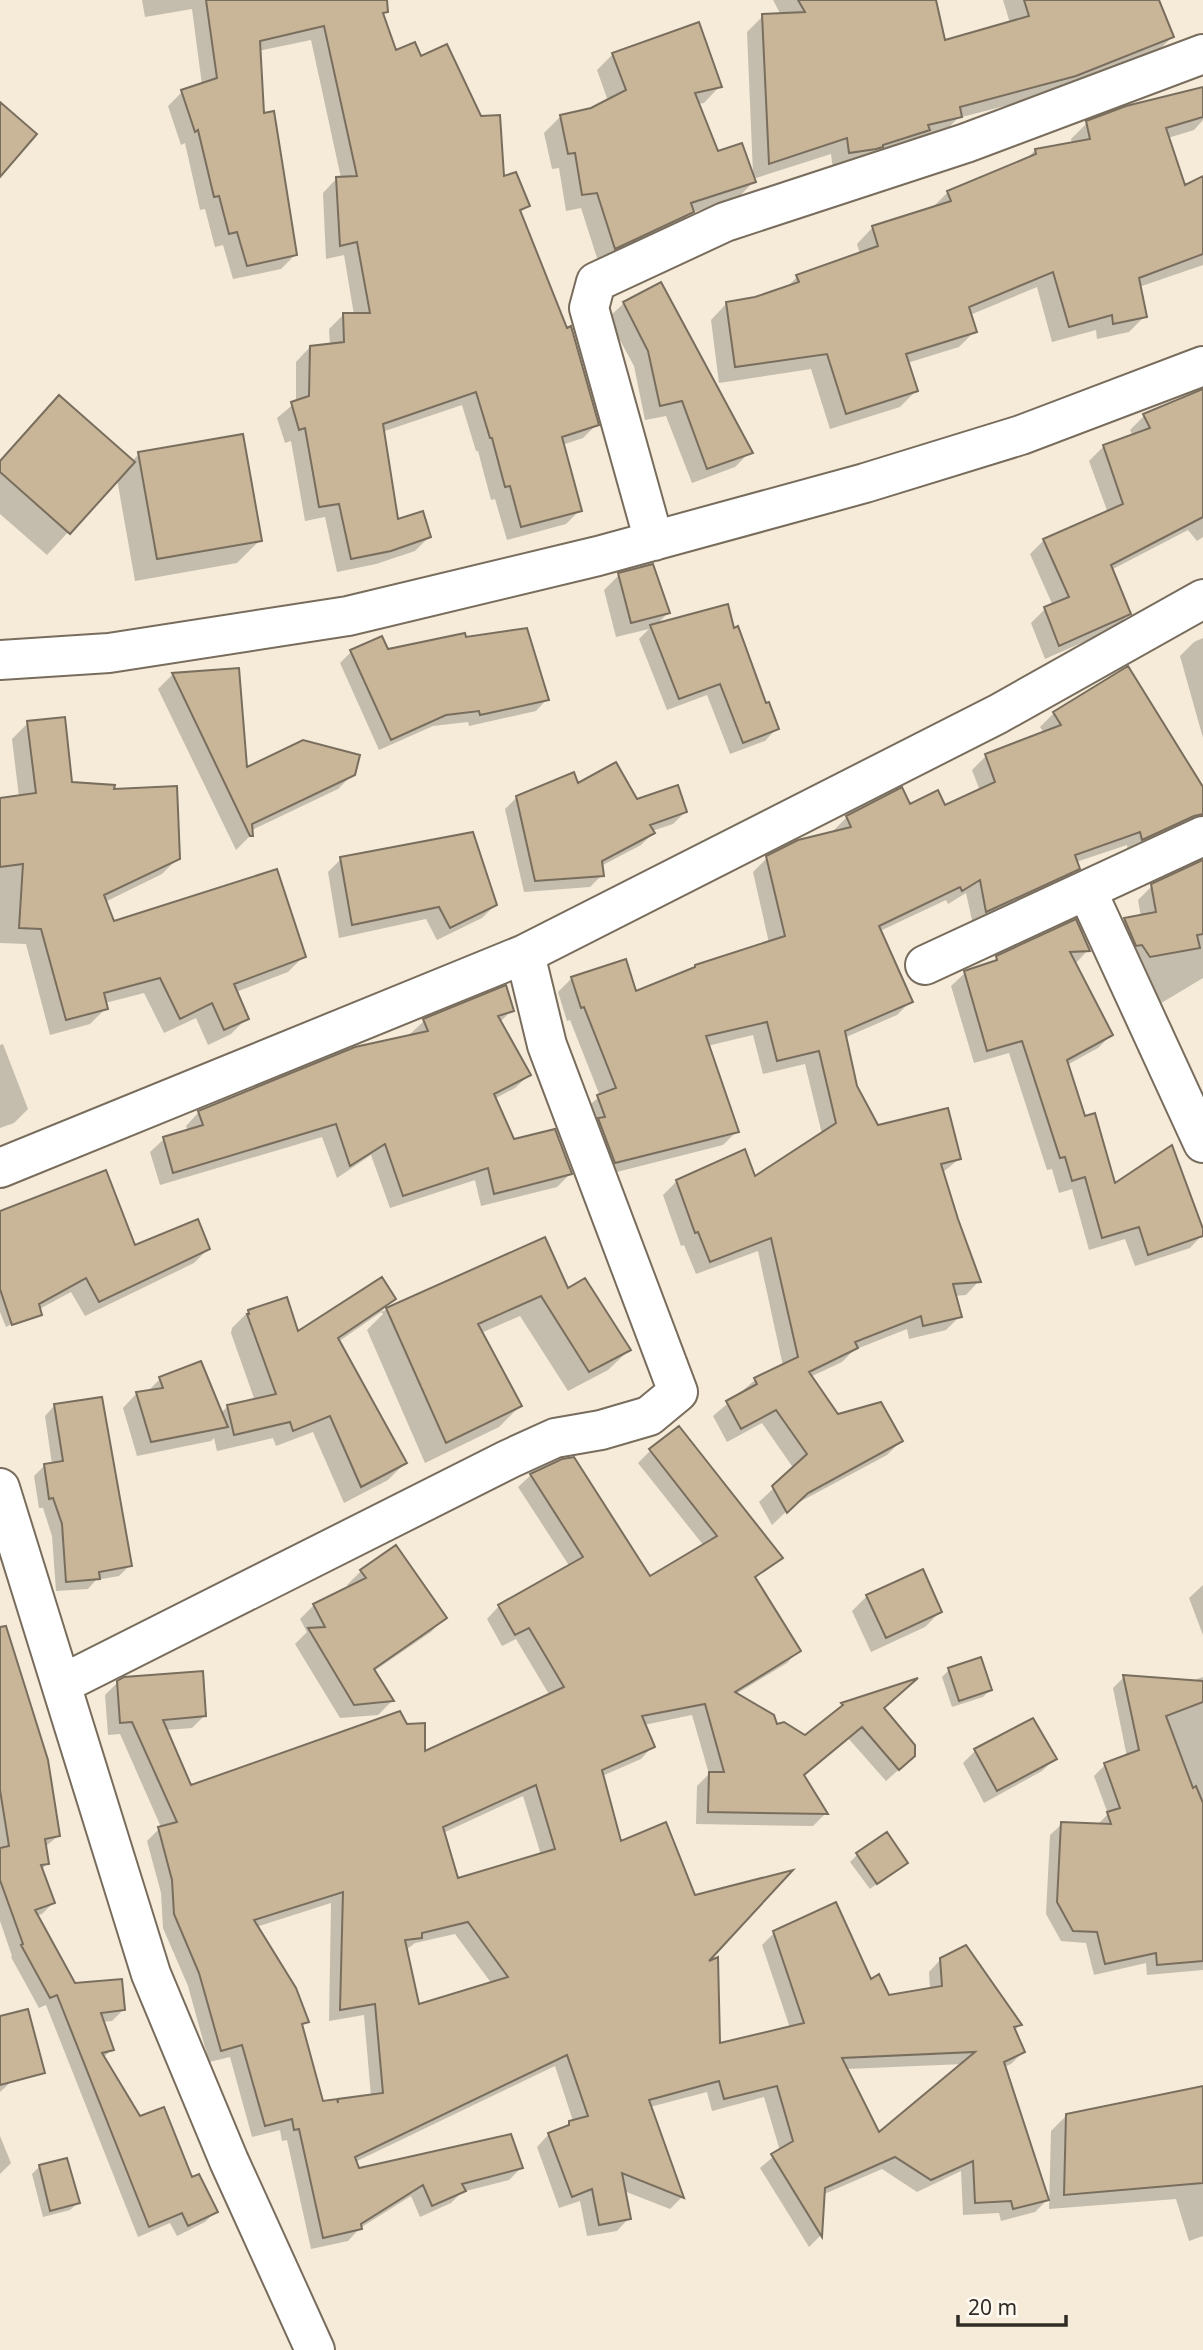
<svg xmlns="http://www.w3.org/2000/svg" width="1203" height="2350" viewBox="0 0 1203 2350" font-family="'Noto Sans',sans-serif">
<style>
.shadow{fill:#0003;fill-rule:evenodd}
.building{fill:#c9b698;stroke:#796e5e;stroke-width:2;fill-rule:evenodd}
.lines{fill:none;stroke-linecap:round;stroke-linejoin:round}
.minor-casing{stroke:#786d5d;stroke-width:42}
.minor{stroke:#fff;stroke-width:38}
</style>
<rect width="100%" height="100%" fill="#f6ebd8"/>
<!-- shadow -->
<path class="shadow" d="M142 0H388L378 4 395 52 420 58 502 179 528 205 519 214 597 424 583 438 562 445 580 510 566 524 507 540 495 499 491 500 478 451H476L462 405 382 432 396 522 429 537 415 551 376 564 337 572 325 517 305 521 291 441 285 443 277 418 296 402V362L310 347 330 345 329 329 343 315H354L344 255 326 259 323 193 337 178H341L311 40 258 51 262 115 295 255 281 269 233 279 223 245 215 247 205 209 200 210 185 143 181 145 168 106 182 92 202 85 192 9 145 17Z
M773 0H922L943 42 1010 23 1003 0H1158L1172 37 1156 53 1058 92 958 118 943 133 833 169 831 154 753 179 754 181 738 198 691 213 675 228 599 264 581 208 566 211 559 168 552 169 544 133 560 117 592 110 608 101 597 70 613 54 720 86 704 103 698 104 717 153 753 174 747 32 763 16 781 15Z
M1203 89V120L1194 130 1168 138 1184 187 1203 178V265L1139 287 1145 316 1129 332 1097 339 1096 330 1052 342 1037 287 970 315 975 331 959 347 907 363 916 391 900 407 830 429 811 369 719 383 711 320 727 303 756 299 785 289 797 277 860 254 857 244 873 227 931 209 948 192 1027 159 1035 150 1072 144 1071 139 1087 123Z
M624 303 750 452 735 467 692 483 666 416 645 420 634 366 608 318Z
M1203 392V537L1197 541 1188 530 1111 570 1129 614 1115 628 1045 659 1031 623 1045 609 1053 606 1030 554 1044 540 1108 513 1089 461 1103 447 1133 436 1130 430 1144 416Z
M59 397 132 461 139 454 260 540 237 563 135 581 117 479 47 555 0 514V460Z
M619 575 668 613 655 626 732 630 777 728 765 741 730 754 707 695 667 710 639 639 649 629 616 637 604 590Z
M1203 638V738L1180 656 1194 642Z
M465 639 547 699 536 711 469 726 468 722 433 726 379 750 340 663 351 652 387 651Z
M237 670 245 770 353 774 338 789 250 831 251 835 236 850 158 689 172 675Z
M1054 713 1203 790V834L1128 853 1127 845 1076 862 1078 868 1064 882 973 925 966 893 948 904 946 900 880 931 911 1001 897 1015 844 1038 855 1087 877 1127 959 1159 942 1173 979 1281 966 1295 954 1296 960 1316 946 1330 909 1339 907 1329 854 1350 842 1362 810 1377 837 1416 901 1441 887 1455 792 1506 772 1525 759 1502 794 1469 762 1423 727 1442 713 1416 755 1380 783 1366 758 1251 696 1274 684 1245 681 1246 663 1195 677 1181 754 1179 822 1134 805 1064 763 1074 753 1035 707 1046 737 1131 723 1145 601 1176 584 1110 600 1096 570 1020 567 1021 558 992 572 978 635 994 769 943 753 872 767 858 834 833 833 831 847 817 909 806 944 808 980 791 972 770 986 756 1044 733 1040 727Z
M28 723 70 784 112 791 178 858 162 874 105 902 113 923 304 956 288 972 236 992 247 1018 231 1034 208 1045 196 1018 164 1033 144 993 105 1003 106 1008 90 1024 50 1035 26 944 0 943V800L19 797 12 739Z
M577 785 636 802 685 812 673 824 652 831 653 833 641 845 601 866 602 875 590 887 524 892 505 809 517 797Z
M341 859 495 905 482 918 437 940 426 919 339 938 328 872Z
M1203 862V978L1158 1005 1111 934 1125 920 1141 917 1138 900 1152 886Z
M1088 950 1075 964 1111 1035 1098 1048 1067 1065 1084 1118 1114 1186 1203 1234 1190 1248 1135 1266 1125 1239 1089 1250 1072 1189 1059 1193 1052 1169 1047 1170 1009 1053 974 1063 951 986 965 973 990 964 997 958Z
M505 988 512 1010 500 1022 529 1075 515 1088 494 1099 513 1142 570 1174 557 1187 481 1206 475 1180 390 1208 371 1155 337 1178 322 1137 160 1185 150 1152 164 1139 188 1132 186 1126 199 1112 412 1036 410 1034 424 1021Z
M3 1044 28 1109 14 1123 0 1128V1045Z
M0 1212 134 1247 208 1249 194 1263 85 1316 71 1292 6 1327 0 1312Z
M545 1240 567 1291 629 1350 608 1370 568 1391 520 1316 481 1333 520 1406 499 1427 425 1463 367 1330 383 1314 381 1312 338 1342 405 1463 388 1480 344 1503 313 1432 276 1446 273 1438 217 1451 214 1438 211 1441 137 1456 123 1408 137 1393 147 1392 160 1379 220 1414 227 1407 255 1401 231 1333 232 1328 249 1311 297 1334 394 1298 381 1312Z
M55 1405 130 1565 119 1576 96 1580 88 1589 56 1591 52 1536 43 1508H39L34 1476 44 1466 52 1464 45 1416Z
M650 1451 781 1557 754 1579 799 1650 787 1663 736 1694 776 1726 806 1737 842 1705 912 1682 882 1709 914 1756 886 1781 848 1738 802 1776 825 1814 813 1826 696 1824 697 1786 709 1774 692 1715 644 1725 653 1746 641 1759 602 1776 620 1843 702 1966 719 2045 790 2028 762 1945 774 1933 870 1981 888 1997 930 1990 929 1972 941 1959 1020 2025 1014 2031 1023 2052 1011 2064 1004 2067 1047 2200 1035 2212 1001 2221 999 2213 963 2215 961 2171 917 2192 882 2169 822 2195 820 2236 809 2247 760 2168 780 2151 764 2097 712 2111 707 2092 650 2107 682 2197 670 2209 624 2191 629 2218 617 2231 587 2236 580 2201 559 2208 537 2147 549 2134 562 2129 573 2121 555 2066 355 2162 358 2170 521 2168 509 2180 462 2192 451 2203 420 2217 411 2196 360 2228 348 2241 311 2249 287 2140 282 2141 280 2130 252 2137 230 2057 209 2062 188 1986 163 1928 161 1893 147 1841 161 1827 120 1734 108 1735 105 1695 118 1682 204 1716 192 1728 165 1730 190 1788 424 1754 550 1696 516 1639 502 1646 487 1619 499 1606 570 1567 518 1487 531 1475 649 1578 704 1546 638 1463ZM523 1796 541 1855 457 1881 443 1833ZM331 1903 329 2021 364 2015 371 2097 339 2101 336 2103H321L301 2027 307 2021 256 1927ZM455 1934 492 1984 417 2006 406 1950 415 1943ZM964 2064 878 2135 846 2069Z
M361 1571 444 1618 431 1632 374 1671 392 1701 378 1715 340 1718 295 1644 307 1632 300 1619 314 1605 350 1588 347 1585Z
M1203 1585V1635L1189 1598Z
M867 1596 940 1612 925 1627 871 1652 852 1611Z
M0 1654 58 1836 45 1847 47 1864 41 1870 53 1903 42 1914 36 1916 74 1985 123 2010 112 2021 102 2022 112 2049 103 2058 139 2118 216 2211 205 2222 177 2236 170 2223 138 2237 46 2005 39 2008 11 1957 12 1956 0 1921Z
M949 1670 990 1690 983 1697 952 1707 942 1677Z
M1124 1677 1189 1682 1203 1677V1970L1147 1975 1146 1963 1094 1975 1086 1943 1061 1941 1046 1914 1050 1835 1062 1824 1097 1825 1108 1814 1094 1776 1105 1765 1127 1757 1113 1688Z
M975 1751 1054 1759 1042 1771 984 1803 963 1763Z
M857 1855 906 1862 870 1889 850 1862Z
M0 2046 13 2080 0 2092Z
M1203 2088V2236L1189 2241 1176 2199 1049 2209 1051 2131 1067 2115Z
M0 2136 11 2163 0 2174Z
M40 2166 78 2203 70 2210 43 2217 32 2174Z"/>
<!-- building -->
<path class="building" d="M206 0H387L388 12 383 13 396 50 415 42 421 56 447 44 481 116 500 115 504 176 516 172 530 206 520 210 567 328 571 326 599 425 562 437 582 511 521 527 510 486 505 487 492 438H490L476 392 383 424 398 519 423 511 431 537 391 551 351 559 339 504 319 507 305 428 299 430 291 402 309 396 310 346 344 342 343 313H370L357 242 340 246 336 177 357 176 324 26 260 41 264 113 274 111 297 255 247 266 237 232 229 234 219 196 214 197 198 130 195 132 181 90 217 78Z
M798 0H936L945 40 1029 16 1024 0H1159L1174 37 1076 76 960 107 962 117 928 125 930 130 883 145V147L876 149 849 153 847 138 769 164 762 14 805 12Z
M699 22 722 87 695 93 718 151 742 143 756 182 691 203 694 212 615 249 597 193 582 195 575 153 568 154 560 115 591 108 626 90 612 53Z
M1203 87V117L1166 128 1185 185 1203 176V254L1139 278 1147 317 1113 324 1112 315 1069 327 1053 272 969 307 977 332 906 354 918 391 846 414 827 354 735 367 726 302 755 297 799 282 796 275 878 246 872 226 951 201 947 191 1036 154 1035 149 1090 139 1086 121 1126 106Z
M0 102 37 134 0 177Z
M661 282 753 453 707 469 682 401 660 406 648 351 623 302Z
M1203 389V517L1111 565 1131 614 1059 646 1044 607 1069 597 1043 539 1123 504 1103 445 1150 428 1143 414Z
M59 395 135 462 70 534 0 472V461Z
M243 434 262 541 157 559 138 452Z
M653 564 670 613 631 623 618 573Z
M728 604 734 628 738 626 766 703 769 702 779 729 743 743 720 684 679 699 650 625Z
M527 628 549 700 480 715 479 711 446 715 391 740 350 650 382 636 388 649 465 633 466 637Z
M1128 666 1203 787V814L1194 816 1142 840 1140 832 1075 855 1080 869 986 912 980 880 962 891 960 887 879 926 913 1002 845 1031 857 1086 878 1125 948 1108 961 1159 941 1164 958 1219 981 1282 953 1284 962 1317 923 1326 921 1316 855 1342 858 1348 809 1372 838 1414 881 1402 903 1441 808 1493 787 1513 772 1486 807 1454 776 1410 741 1429 726 1401 757 1384 754 1378 798 1357 771 1238 710 1262 698 1232 695 1233 676 1180 745 1149 755 1176 836 1123 819 1051 777 1061 767 1022 706 1036 739 1132 615 1163 598 1118 605 1117 597 1095 616 1088 584 1007 581 1008 571 977 626 959 636 991 695 967V965L785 936 766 856 798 840 851 827 846 816 902 787 910 804 938 790 945 805 995 782 985 754 1061 725 1053 712Z
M239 668 247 767 303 740 360 755 355 775 252 824 253 836H250L172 673Z
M65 717 72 782 115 785 114 789 177 786 180 859 104 895 114 921 277 869 306 957 234 984 249 1019 224 1030 212 1003 180 1019 160 978 104 993 108 1009 66 1020 41 929 19 928 23 864 0 867V798L36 793 27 721Z
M616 762 637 799 678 785 687 812 650 825 655 833 602 861 604 876 535 881 516 796 574 772 578 783Z
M473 832 497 905 450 928 439 907 352 925 340 857Z
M1203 860V934L1197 935 1200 948 1150 957 1142 945 1136 946 1124 918 1156 912 1151 884Z
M1076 919 1090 951 1070 952 1113 1035 1067 1060 1085 1116 1095 1113 1115 1183 1172 1145 1203 1229V1236L1148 1255 1139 1227 1102 1238 1085 1177 1072 1181 1065 1157 1060 1158 1022 1041 987 1051 964 971 997 960 996 956Z
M506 985 514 1011 498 1016 531 1075 494 1094 514 1139 555 1129 572 1174 494 1194 488 1168 403 1196 385 1144 350 1166 336 1124 173 1173 163 1137 203 1125 198 1111 355 1047 428 1031 423 1019Z
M106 1170 135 1245 198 1219 210 1249 99 1302 86 1278 39 1304 42 1315 12 1325 0 1289V1211Z
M545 1237 568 1288 585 1278 631 1350 589 1372 541 1296 478 1324 522 1406 446 1443 386 1308Z
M382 1277 396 1299 338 1338 407 1463 361 1487 330 1416 293 1431 290 1422 234 1435 227 1405 276 1394 247 1314H249L248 1310 287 1297 298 1331Z
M201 1361 228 1427 151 1442 136 1392 163 1388 159 1377Z
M102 1397 132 1566 99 1572 100 1579 66 1582 62 1524 53 1498 49 1499 44 1464 63 1461 54 1404Z
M679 1426 783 1558 755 1577 801 1651 735 1692 774 1715 777 1724 784 1722 805 1735 843 1705 841 1703 918 1678 884 1708 915 1745V1756L899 1770 862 1727 804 1775 828 1814 708 1812 709 1772H724L705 1704 642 1716 655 1747 602 1770 621 1841 666 1822 695 1895 793 1870 709 1961 718 1957 720 2043 804 2023 773 1931 836 1902 871 1979 879 1974 889 1995 942 1986 940 1958 966 1945 1022 2025 1014 2027 1025 2052 1004 2062 1049 2200 1013 2209 1011 2201 975 2203 973 2161 931 2180 895 2157 825 2188 822 2237 771 2154 793 2141 777 2086 724 2099 719 2081 649 2100 684 2198 622 2173 631 2219 599 2225 592 2189 572 2197 548 2133 569 2125V2121L588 2116 567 2055 355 2157 359 2168 511 2134 523 2168 462 2184 466 2191 432 2206 423 2185 361 2224 362 2229 323 2238 299 2129 294 2130 292 2119 265 2126 242 2045 221 2051 199 1973 174 1914 172 1880 158 1827 177 1822 132 1722 120 1723 117 1681 124 1677 203 1671 206 1716 163 1720 191 1785 400 1711 407 1724 425 1723V1751L564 1687 529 1628 515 1635 498 1605 583 1557 530 1474 562 1459 574 1457 650 1576 717 1536 649 1449ZM536 1785 555 1849 458 1878 443 1827ZM343 1892 340 2010 375 2004 383 2093 338 2099V2103L337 2099 323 2101 302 2024 309 2022 296 1988 254 1920ZM468 1922 508 1977 419 2004 405 1940 422 1938V1933ZM975 2052 879 2132 842 2058Z
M396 1545 447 1618 374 1669 394 1701 354 1705 308 1628 325 1627 313 1604 366 1578 360 1570Z
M923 1569 942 1612 886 1638 866 1595Z
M6 1626 48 1760 60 1836 45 1839 49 1864 41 1865 55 1903 35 1910 75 1983 122 1979 125 2010 101 2013 114 2050 102 2053 140 2116 164 2107 192 2177 199 2174 218 2212 188 2226 182 2213 149 2227 57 1995 50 1998 21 1945 23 1944 0 1880V1848L9 1846 0 1790V1627Z
M981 1657 992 1690 959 1701 948 1668Z
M1123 1675 1203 1681V1702L1166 1716 1193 1788 1196 1786 1203 1803V1961L1157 1965 1156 1953 1105 1964 1097 1932 1073 1931 1057 1902 1061 1822 1111 1824 1107 1812 1120 1808 1104 1763 1139 1750Z
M1033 1718 1057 1759 997 1791 974 1749Z
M887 1832 908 1863 877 1884 856 1853Z
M28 2009 45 2073 0 2085V2016Z
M1203 2086V2183L1064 2195 1066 2114Z
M67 2158 80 2203 50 2211 39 2165Z"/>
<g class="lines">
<defs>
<path id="minor" d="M654 541 589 308 596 282 725 222 966 143 1203 54
M0 660 109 653 348 616 598 556 865 483 1021 435 1203 366
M1087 891 1203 1143
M925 965 1203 836
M0 1168 525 954 998 714 1203 599
M0 1488 151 1974 229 2161 315 2350
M62 1684 509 1459 555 1438 601 1430 649 1416 678 1392 547 1045 525 954"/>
</defs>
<!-- minor casing -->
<use href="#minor" class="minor-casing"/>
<!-- minor -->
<use href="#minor" class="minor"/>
</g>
<!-- scale -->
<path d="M958 2315v10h108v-10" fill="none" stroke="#302c25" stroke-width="3.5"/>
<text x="968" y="2315" font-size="21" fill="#302c25" stroke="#fef9f1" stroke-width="5" paint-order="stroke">20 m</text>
</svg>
